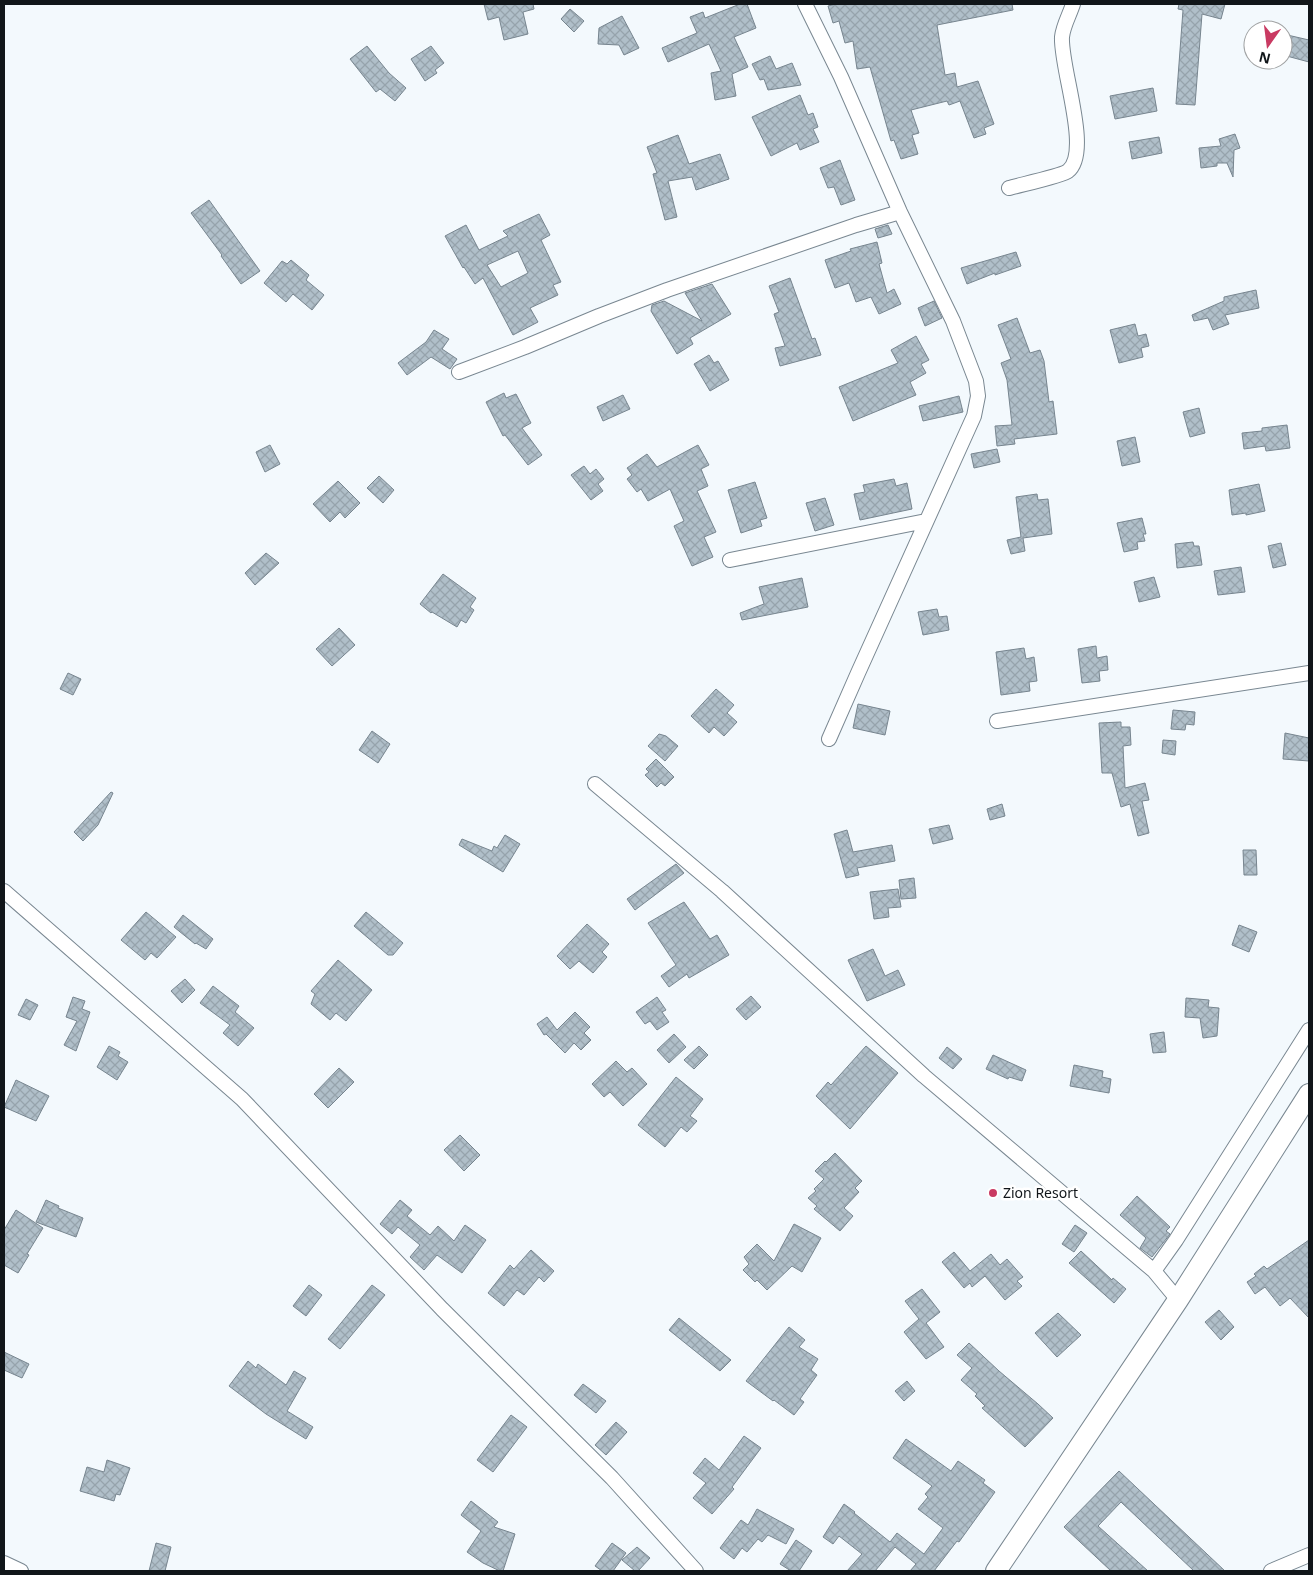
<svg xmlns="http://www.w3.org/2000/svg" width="1313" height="1575" viewBox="0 0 1313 1575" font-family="'Noto Sans',sans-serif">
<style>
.building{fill:url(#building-cross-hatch);stroke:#77858f;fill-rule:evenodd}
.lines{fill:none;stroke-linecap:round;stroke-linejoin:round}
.street-casing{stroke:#798791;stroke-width:16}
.secondary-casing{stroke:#798791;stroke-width:22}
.street{stroke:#fff;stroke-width:14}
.secondary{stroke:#fff;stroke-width:20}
.poi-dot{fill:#c93a62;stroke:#fff;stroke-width:2}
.labels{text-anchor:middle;stroke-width:5;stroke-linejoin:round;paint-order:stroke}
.poi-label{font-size:14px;fill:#11161a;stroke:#fff;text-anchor:start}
</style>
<defs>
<pattern id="building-cross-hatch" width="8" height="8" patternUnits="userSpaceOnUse" patternTransform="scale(1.25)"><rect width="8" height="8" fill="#b0bfc9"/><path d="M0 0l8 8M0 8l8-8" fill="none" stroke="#96a3ac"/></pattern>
</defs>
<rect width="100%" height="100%" fill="#f3f9fd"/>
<!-- building -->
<path class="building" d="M484 4H533L534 9 523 12 528 34 504 40 499 17 488 20Z
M740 4H747L756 28 734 37 748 67 732 74 736 96 715 100 711 73 721 71 709 44 668 62 662 48 697 33 690 17 703 12 705 18Z
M836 4H1012L1013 10 937 25 945 75 955 73 957 87 978 81 994 124 984 128 986 134 974 138 960 101 949 105 947 101 911 110 919 133 912 135 918 154 901 159 894 140 891 141 870 67 857 69 853 41 845 43 839 21 833 23 828 6Z
M1179 4H1225L1221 19 1202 14 1195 105 1176 104 1183 10 1178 9Z
M570 9 584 21 574 32 561 19Z
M622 16 639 48 624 55 619 45 598 44 599 28Z
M1283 34 1309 40V62L1283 55Z
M367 46 389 73 406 88 395 101 380 89 376 92 350 59Z
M431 46 444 63 435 70 437 73 425 81 411 59Z
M770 56 776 69 792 63 801 85 768 90 764 79 760 80 752 64Z
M1153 88 1157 111 1115 119 1110 96Z
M800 95 808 115 813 113 818 127 813 129 819 142 800 150 797 143 771 156 752 117Z
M1235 134 1240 148 1234 150 1233 177 1227 163H1217V166L1201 168 1199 148 1221 146 1219 139Z
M678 135 689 164 720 154 729 179 696 190 692 177 668 181 677 217 665 220 653 174 657 173 647 147Z
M1159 137 1162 153 1132 159 1129 142Z
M840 160 855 200 841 205 834 187 828 188 820 168Z
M209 200 260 271 241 284 221 256 222 255 191 213Z
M539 214 550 235 541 240 561 282 553 285 558 295 530 308 538 322 513 335 483 278 475 284 464 267 463 268 445 236 466 225 479 250 508 236 503 231ZM518 251 528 273 501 287 487 265Z
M888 225 892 234 878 238 875 229Z
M877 242 882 263 879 264 887 293 894 289 901 304 879 314 871 297 856 302 849 283 835 288 825 260 851 251 850 249Z
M1016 252 1021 266 995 275V273L967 284 961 268Z
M291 260 309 275 306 280 324 295 312 310 293 294 286 302 264 283 282 261 287 264Z
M790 278 812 339 815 338 821 355 780 366 775 348 785 346 774 314 779 312 769 286Z
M712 284 731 314 690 338 693 344 677 354 651 311 652 305 664 301 702 321 685 293Z
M1256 290 1259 308 1225 315 1229 324 1213 330 1208 318 1194 321 1192 315 1224 301V297Z
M934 301 942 318 925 326 918 308Z
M1017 318 1030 353 1040 350 1044 361 1049 402 1053 401 1057 434 1014 439 1015 444 997 446 995 426 1012 425 1007 380 1001 363 1011 359 998 325Z
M1135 324 1138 336 1146 334 1149 346 1141 348 1143 357 1119 363 1110 330Z
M434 330 449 339 442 349 457 359 450 369 431 357 407 375 398 363 426 342Z
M916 336 929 360 921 364 926 373 910 382 916 395 853 421 839 387 898 363 891 350Z
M709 355 714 363 718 361 729 380 710 391 694 364Z
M504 393 506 398 516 394 531 423 522 428 542 455 528 465 505 435 503 436 486 402Z
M623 395 630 409 603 421 597 407Z
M959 396 963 412 923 421 919 406Z
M1199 408 1205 433 1190 437 1183 412Z
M1287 425 1290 448 1266 451 1265 446 1244 449 1242 433 1262 431V428Z
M1135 437 1140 462 1122 466 1117 441Z
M270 445 280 464 265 472 256 452Z
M698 445 709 465 701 469 708 486 697 491 716 532 704 537 713 557 692 566 674 526 684 521 670 489 648 501 641 489 637 492 627 479 632 475 627 468 647 454 657 467Z
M997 449 1000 462 974 468 971 454Z
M584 466 590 474 596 469 604 479 598 484 603 491 591 500 571 475Z
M379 476 394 490 383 503 367 488Z
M894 479 896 486 907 483 912 509 860 520 854 494 865 492 863 485Z
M338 481 360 503 345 518 340 512 330 522 313 504Z
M755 482 767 518 760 520 762 526 741 533 728 490Z
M1259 484 1265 511 1246 515V513L1232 515 1229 490Z
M1037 494 1038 500 1048 499 1052 534 1023 538 1025 551 1011 554 1007 540 1021 537 1016 497Z
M825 498 834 525 815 531 806 503Z
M1142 518 1146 534H1143L1145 541 1137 542 1138 549 1124 552 1117 523Z
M1193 542 1194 546H1199L1202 565 1177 568 1175 544Z
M1281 543 1286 565 1273 568 1268 546Z
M266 553 279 563 255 585 245 573Z
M1241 567 1245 592 1218 595 1214 571Z
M443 574 476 598 470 607 474 610 466 623 461 620 457 627 432 612 431 613 420 604Z
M1154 577 1160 597 1139 602 1134 582Z
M802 578 808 607 742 620 740 613 764 604 759 587Z
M937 609 939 617 947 616 949 630 923 635 918 612Z
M339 628 355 645 332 666 316 649Z
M1096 646 1097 658 1107 656 1108 670 1099 671 1100 681 1082 683 1078 649Z
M1024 648 1026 659 1034 657 1037 681 1029 682 1030 691 1001 695 996 652Z
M68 673 81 679 73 695 60 689Z
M716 689 734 705 727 713 737 722 724 736 714 727 709 733 691 716Z
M858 704 890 711 885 735 853 728Z
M1173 710 1195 712 1194 725 1186 724 1185 730 1171 729Z
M1121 722V727H1130L1131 745 1123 746 1125 788 1145 783 1149 800 1142 801 1149 833 1138 836 1130 804 1121 807 1112 773H1102L1099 723Z
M372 731 390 744 378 763 359 750Z
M1285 733 1309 738V761L1283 759Z
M659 734 666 736 678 746 665 761 648 746Z
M1163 740 1176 741 1175 755 1162 753Z
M656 759 674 777 665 786 661 783 657 787 645 775 649 772 646 769Z
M111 792 113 793 98 825 83 841 74 832Z
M1002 804 1005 816 990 820 987 809Z
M949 825 953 839 933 844 929 829Z
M847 830 853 852 892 845 895 861 857 868 859 875 846 878 834 834Z
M505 835 520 844 503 872 459 845 462 839 492 851 494 846 497 848Z
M1243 850H1256L1257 875H1244Z
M676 864 684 873 635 910 627 899Z
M914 878 916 898 901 899 899 880Z
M898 889 901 907 888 908 889 917 874 919 870 892Z
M684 902 710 939 717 935 729 955 689 978 687 974 669 987 661 976 676 965 648 923Z
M146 912 176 937 157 958 151 953 145 960 121 940Z
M366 912 403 943 393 955H388L354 926Z
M183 915 213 939 206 949 196 943 195 944 174 927Z
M587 924 609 944 602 952 607 957 593 973 579 961 570 969 557 956Z
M1239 925 1257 932 1249 952 1232 945Z
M873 949 885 976 898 970 905 985 867 1001 848 960Z
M338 960 372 990 346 1021 336 1013 330 1020 311 1004 315 994 311 991Z
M185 979 195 990 182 1003 171 991Z
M213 986 239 1006 235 1012 254 1028 238 1046 223 1033 230 1025 200 1003Z
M751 996 761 1007 746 1020 736 1009Z
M73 997 85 1001 82 1009 90 1012 76 1051 64 1045 77 1021 66 1017Z
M657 997 666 1010 662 1012 669 1022 657 1030 650 1021 645 1024 636 1012Z
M1186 998 1209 1000 1208 1007 1219 1008 1217 1036 1203 1038 1200 1018 1185 1017Z
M26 999 38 1005 30 1020 18 1015Z
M575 1012 590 1027 584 1033 591 1040 581 1050 574 1043 565 1053 546 1034 544 1035 537 1024 547 1017 557 1030Z
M1164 1032 1166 1052 1153 1053 1150 1034Z
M674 1034 686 1047 669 1063 657 1050Z
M109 1046 120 1052 118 1056 128 1062 117 1080 97 1067Z
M699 1046 708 1055 694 1069 684 1060Z
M866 1046 898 1073 850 1129 816 1096 828 1082 831 1085Z
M947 1047 962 1059 953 1069 939 1058Z
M993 1055 1026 1070 1022 1081 1009 1077 1008 1079 986 1069Z
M616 1061 627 1072 632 1068 647 1084 623 1106 610 1092 604 1097 592 1084Z
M1074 1065 1103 1071 1102 1077 1111 1079 1109 1093 1070 1086Z
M339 1068 354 1082 328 1108 314 1094Z
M676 1077 703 1099 690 1116 697 1121 687 1132 681 1127 665 1147 638 1125Z
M16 1080 49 1096 36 1121 4 1107Z
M460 1135 480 1155 464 1171 444 1150Z
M835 1153 862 1181 855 1188 859 1192 844 1208 853 1216 840 1231 814 1209 817 1206 808 1198 816 1191 814 1189 824 1179 815 1171 825 1161 826 1162Z
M1137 1196 1170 1227 1166 1231 1170 1234 1152 1257 1140 1248 1146 1238 1120 1215Z
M46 1200 59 1206 58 1208 83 1218 76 1237 36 1222Z
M400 1200 412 1210 407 1216 430 1235 438 1226 454 1241 465 1225 486 1240 462 1273 437 1255 424 1270 410 1257 420 1245 398 1227 392 1234 380 1224Z
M16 1210 43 1228 27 1254 29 1255 18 1273 4 1265V1230Z
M794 1224 821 1238 802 1272 792 1266 767 1290 757 1280 755 1282 743 1270 749 1264 744 1257 757 1244 774 1261Z
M1075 1225 1087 1233 1074 1252 1062 1244Z
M1309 1240V1318L1290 1298 1280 1306 1265 1287 1255 1294 1247 1282 1256 1276 1254 1274 1264 1266 1267 1269Z
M531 1250 554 1271 544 1282 539 1277 524 1295 517 1290 504 1306 488 1293 510 1265 514 1269Z
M1081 1251 1112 1280 1113 1278 1126 1289 1114 1303 1069 1263Z
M954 1252 970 1271 991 1254 1000 1265 1007 1259 1023 1277 1017 1281 1022 1286 1005 1300 985 1276 972 1287 970 1283 964 1288 942 1262Z
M309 1285 322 1295 306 1316 293 1306Z
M372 1285 385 1295 340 1349 328 1339Z
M922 1289 940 1312 926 1323 944 1347 926 1359 904 1332 919 1319 905 1301Z
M1219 1310 1234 1327 1221 1340 1205 1322Z
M1058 1313 1081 1335 1057 1357 1035 1333Z
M679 1318 731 1360 720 1371 669 1330Z
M789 1327 805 1340 799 1347 818 1359 811 1370 817 1375 800 1399 804 1402 794 1415 774 1400 773 1401 746 1381Z
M969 1343 999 1371 1038 1404 1053 1418 1025 1447 982 1408 985 1406 975 1396 977 1394 961 1380 972 1368 957 1355Z
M4 1352 29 1364 22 1378 4 1370Z
M248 1361 256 1368 258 1364 286 1385 294 1371 306 1378 287 1411 313 1427 306 1439 266 1414 229 1386Z
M907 1381 915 1391 904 1401 895 1391Z
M583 1384 606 1401 596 1413 574 1395Z
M511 1415 527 1427 493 1472 477 1460Z
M616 1422 627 1432 606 1455 595 1445Z
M744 1436 761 1448 732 1487 734 1489 712 1514 693 1498 706 1483 693 1473 705 1458 719 1470Z
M906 1439 951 1471 958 1461 985 1480 983 1483 995 1492 959 1542 957 1541 934 1571H910L916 1564 895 1547 875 1571H847L862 1554 839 1536 833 1544 823 1537 844 1504 855 1512 854 1513 890 1542 897 1533 924 1554 943 1528 918 1509 928 1497 925 1494 932 1486 893 1458Z
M107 1460 130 1468 120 1495 116 1494 114 1501 80 1491 87 1467 104 1472Z
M1119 1471 1225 1571H1194L1121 1502 1098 1526 1148 1571H1111L1064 1527Z
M471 1501 498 1522 494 1527 515 1534 503 1571H500L483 1563 467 1552 481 1531 461 1515Z
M757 1509 794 1529 786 1544 768 1535 762 1542 758 1539 747 1552 742 1548 734 1559 720 1548 741 1520 748 1525Z
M796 1540 812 1551 799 1571H791L780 1564Z
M156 1543 171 1547 165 1571H149Z
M612 1543 626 1553 613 1571H602L595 1566Z
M637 1547 650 1558 638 1571H635L622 1560Z"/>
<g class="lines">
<defs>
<path id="street" d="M805 4 841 77 900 212 953 321 976 381 978 396 974 416 858 673 829 739
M1009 188C1019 185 1062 176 1068 171 1092 152 1060 67 1062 37 1063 26 1070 14 1073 4
M459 372 525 347 599 316 667 290 856 225 900 212
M730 560 926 521
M997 721 1309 673
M595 784 722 891 924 1076 1154 1271 1178 1300
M4 891 242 1099 442 1309 612 1478 696 1571
M1154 1271 1176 1240 1309 1030
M4 1563 21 1571
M1271 1571 1309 1555"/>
<path id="secondary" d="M996 1571 1178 1300 1309 1094"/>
</defs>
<!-- street casing -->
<use href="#street" class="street-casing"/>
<!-- secondary casing -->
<use href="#secondary" class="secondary-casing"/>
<!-- street -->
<use href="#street" class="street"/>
<!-- secondary -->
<use href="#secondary" class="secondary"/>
</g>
<!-- markers -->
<circle class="poi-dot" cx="993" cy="1193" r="5"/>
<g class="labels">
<!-- poi labels -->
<g class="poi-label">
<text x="1003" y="1198">Zion Resort</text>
</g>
</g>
<!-- border -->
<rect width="1313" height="1575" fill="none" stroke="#11161a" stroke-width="10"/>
<!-- north arrow -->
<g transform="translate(1268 45) rotate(194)"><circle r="24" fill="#ffffff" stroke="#a0a2a3"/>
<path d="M0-4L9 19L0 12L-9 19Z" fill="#c93a62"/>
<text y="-8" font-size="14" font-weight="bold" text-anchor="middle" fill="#11161a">N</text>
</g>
</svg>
